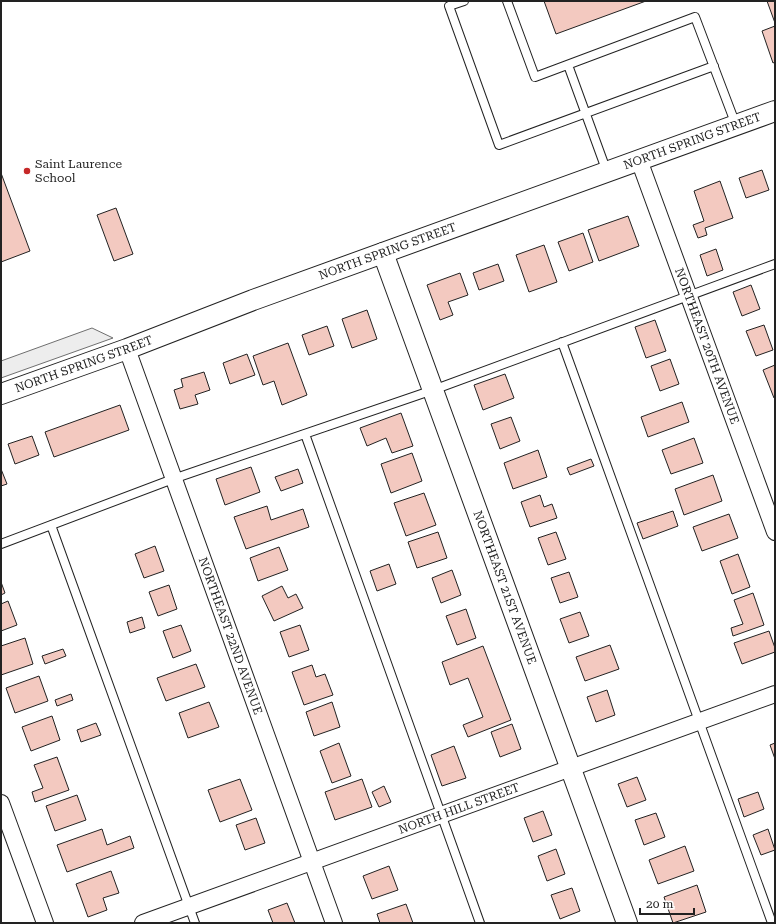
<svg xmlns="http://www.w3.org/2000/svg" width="776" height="924" viewBox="0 0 776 924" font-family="'Roboto Serif',serif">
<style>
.parking{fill:#ededed;stroke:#6f6f6f}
.building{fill:#f3c9c0;stroke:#222}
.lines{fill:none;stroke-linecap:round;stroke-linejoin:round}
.service-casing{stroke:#222;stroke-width:10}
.minor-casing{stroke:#222;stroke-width:18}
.tertiary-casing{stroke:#222;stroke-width:22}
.service{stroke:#fff;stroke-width:8}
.minor{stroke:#fff;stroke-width:16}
.tertiary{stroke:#fff;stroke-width:20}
.poi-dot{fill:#c62828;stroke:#fff;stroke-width:1.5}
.labels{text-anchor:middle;stroke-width:3;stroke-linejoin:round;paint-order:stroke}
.street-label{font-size:12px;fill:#222;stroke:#fff}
.poi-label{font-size:12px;fill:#222;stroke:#fff;text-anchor:start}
</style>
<rect width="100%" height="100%" fill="#fff"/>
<!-- parking -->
<path class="parking" d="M92 328 113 338 1 378V361Z"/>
<!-- building -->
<path class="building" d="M544 1H646L556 34Z
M767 1H775V23Z
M775 26V62L773 63 762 31Z
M762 170 769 190 746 198 739 178Z
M1 173 30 251 1 262Z
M720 181 733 218 705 228 707 235 698 238 693 225 704 221 694 191Z
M116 208 133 254 114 261 97 215Z
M628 216 639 246 599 261 588 230Z
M583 233 593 262 569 271 558 242Z
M544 245 557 282 529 292 516 255Z
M716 249 723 270 707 276 700 255Z
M498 264 504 281 479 290 473 273Z
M460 273 468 295 448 302 453 315 440 320 427 285Z
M751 285 760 309 742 316 733 292Z
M367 310 377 339 352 348 342 319Z
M655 320 666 351 646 358 635 327Z
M764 325 773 350 756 356 746 331Z
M327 326 334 346 309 355 302 335Z
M288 343 307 395 282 405 274 381 263 385 253 356Z
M247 354 255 375 230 384 223 363Z
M670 359 679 384 660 391 651 366Z
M775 365V398H774L763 370Z
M204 372 210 390 195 395 198 404 180 409 174 390 183 387 181 379Z
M505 374 514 398 483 410 474 385Z
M682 402 689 422 648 437 641 417Z
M120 405 129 430 54 457 45 432Z
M401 413 413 446 392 453 386 438 367 446 360 428Z
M511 417 520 441 500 449 491 424Z
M32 436 39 455 15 464 8 444Z
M694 438 703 463 671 474 662 450Z
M538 450 547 477 513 489 504 463Z
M412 453 422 481 391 493 381 464Z
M591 459 594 466 570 475 567 468Z
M251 467 260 492 225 505 216 479Z
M1 469 7 484 1 486Z
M298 469 303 483 281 491 275 477Z
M713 475 722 501 684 515 675 489Z
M424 493 436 525 406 536 394 503Z
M540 495 544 507 552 504 557 518 530 527 521 502Z
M267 506 271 520 303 509 309 527 246 549 234 517Z
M673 511 678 526 643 539 637 523Z
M729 514 738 538 702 551 693 527Z
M438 532 447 558 417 568 408 542Z
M556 532 566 559 548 565 538 538Z
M155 546 164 571 144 578 135 554Z
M279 547 288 570 258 581 250 558Z
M738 554 750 587 732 594 720 561Z
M389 564 396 584 377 591 370 571Z
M452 570 461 595 441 603 432 578Z
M569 572 578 597 560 603 551 578Z
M1 582 5 593 1 595Z
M169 585 177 609 158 616 149 592Z
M282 586 288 598 296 594 303 608 274 621 262 596Z
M753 593 764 625 733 636 731 628 743 624 734 600Z
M8 601 17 625 1 631V604Z
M466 609 476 638 457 645 446 616Z
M580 612 589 636 569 643 560 619Z
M142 617 145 628 130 633 127 622Z
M181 625 191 651 173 658 163 631Z
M300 625 309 650 289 657 280 632Z
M769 631 775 648V652L742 664 734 643Z
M25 638 33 664 1 675V646Z
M610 645 619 669 585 681 576 657Z
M483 646 511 720 468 737 463 725 483 717 468 678 450 685 442 662Z
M63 649 66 656 45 664 42 656Z
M196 664 205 687 166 701 157 678Z
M312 665 316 677 325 674 333 695 304 705 292 672Z
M39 676 48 701 15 713 6 688Z
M607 690 615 715 596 722 587 697Z
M71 694 73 700 57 706 55 700Z
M209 702 219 727 188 738 179 713Z
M332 702 340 727 314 736 306 712Z
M52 716 60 740 31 751 22 727Z
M96 723 101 735 81 742 77 730Z
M512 724 521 749 500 757 491 732Z
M339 743 351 776 332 783 320 751Z
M775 743V759L770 745Z
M454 746 466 778 442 786 431 755Z
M57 757 69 790 35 802 32 792 43 788 34 765Z
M637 777 646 800 627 807 618 784Z
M240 779 252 810 220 822 208 790Z
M362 779 372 807 335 820 325 792Z
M384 786 391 802 379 807 372 792Z
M758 792 764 809 744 817 738 799Z
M77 795 86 820 55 831 46 806Z
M543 811 552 835 533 842 524 818Z
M656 813 665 837 644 845 635 820Z
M256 818 265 843 245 850 236 825Z
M102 829 107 845 130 836 134 848 67 872 57 845Z
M768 829 775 850 761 855 753 835Z
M685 846 694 871 658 884 649 860Z
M556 849 565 874 547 881 538 856Z
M389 866 398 890 372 899 363 876Z
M111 871 119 893 103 898 107 910 88 917 76 884Z
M697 885 706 912 673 923 664 897Z
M572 888 580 911 560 919 551 895Z
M287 903 295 923H273L268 910Z
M406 904 413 923H380L377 914Z"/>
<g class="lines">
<defs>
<path id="service" d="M464 1 449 6 499 145 714 66
M507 1 535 77 695 17 736 125
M568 65 607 172
M562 342 772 923
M305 434 480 923
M51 525 195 923
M1 544 173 479 433 390 775 264"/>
<g id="minor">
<path id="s1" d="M639 160 775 532"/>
<path id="s2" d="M127 349 334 923"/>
<path d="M1 803 45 923"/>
<path id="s3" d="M143 923 775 694"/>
</g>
<g id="tertiary">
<path id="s4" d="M383 253 627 923"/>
<path id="s5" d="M1 394 127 349 253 300 775 111"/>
</g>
</defs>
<!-- service casing -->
<use href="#service" class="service-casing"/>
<!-- minor casing -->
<use href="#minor" class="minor-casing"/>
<!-- tertiary casing -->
<use href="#tertiary" class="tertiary-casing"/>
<!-- service -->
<use href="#service" class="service"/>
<!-- minor -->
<use href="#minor" class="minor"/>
<!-- tertiary -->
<use href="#tertiary" class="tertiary"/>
</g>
<!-- markers -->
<circle class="poi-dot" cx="27" cy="171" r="4"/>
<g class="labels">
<!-- street labels -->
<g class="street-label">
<text dy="4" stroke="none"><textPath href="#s5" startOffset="736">NORTH SPRING STREET</textPath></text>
<text dy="4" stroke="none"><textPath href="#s5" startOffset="412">NORTH SPRING STREET</textPath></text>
<text dy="4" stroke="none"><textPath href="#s1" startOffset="198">NORTHEAST 20TH AVENUE</textPath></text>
<text dy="4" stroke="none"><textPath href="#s5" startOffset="88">NORTH SPRING STREET</textPath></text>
<text dy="4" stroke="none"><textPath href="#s4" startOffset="356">NORTHEAST 21ST AVENUE</textPath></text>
<text dy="4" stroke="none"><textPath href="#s2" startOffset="305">NORTHEAST 22ND AVENUE</textPath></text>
<text dy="4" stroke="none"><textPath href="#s3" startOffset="336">NORTH HILL STREET</textPath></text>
</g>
<!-- poi labels -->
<g class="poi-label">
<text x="35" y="168">Saint Laurence<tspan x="35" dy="14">School</tspan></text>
</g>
</g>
<!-- border -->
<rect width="776" height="924" fill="none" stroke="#222222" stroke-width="4"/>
<!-- scale -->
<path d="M640 908v6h54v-6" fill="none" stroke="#222222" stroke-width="2"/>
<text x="646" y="908" font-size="12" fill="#222222" stroke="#ffffff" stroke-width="3" paint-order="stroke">20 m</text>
</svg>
